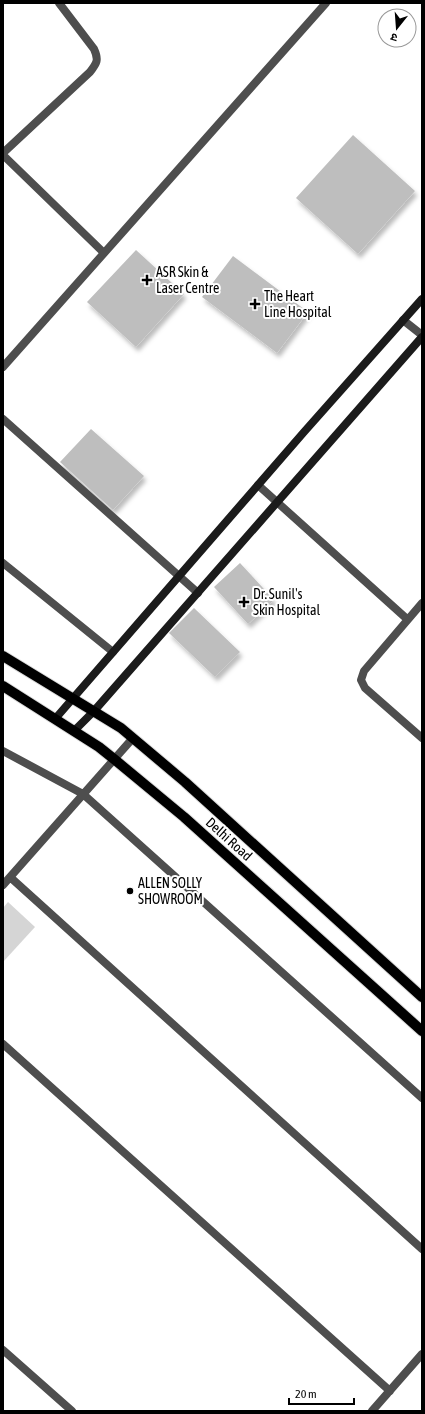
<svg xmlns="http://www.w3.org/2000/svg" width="425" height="1414" viewBox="0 0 425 1414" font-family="'Asap Condensed','Noto Sans Devanagari',sans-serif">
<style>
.park{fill:#d5d5d5}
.building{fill:#bebebe;filter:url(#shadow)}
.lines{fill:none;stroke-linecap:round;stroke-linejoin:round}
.primary-casing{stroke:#dbdbdb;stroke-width:12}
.street{stroke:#4e4e4e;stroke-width:8}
.secondary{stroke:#1b1b1b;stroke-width:8}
.primary{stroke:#000;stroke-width:10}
.poi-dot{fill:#000;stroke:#fff;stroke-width:1.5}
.labels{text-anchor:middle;stroke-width:4;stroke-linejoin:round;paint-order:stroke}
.poi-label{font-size:14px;fill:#000;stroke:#fff;text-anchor:start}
.street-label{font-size:14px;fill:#000;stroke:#fff}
</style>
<defs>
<filter id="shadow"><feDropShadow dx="2.5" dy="4.5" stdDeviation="2" flood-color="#0004"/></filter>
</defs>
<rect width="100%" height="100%" fill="#fff"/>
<!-- park -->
<path class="park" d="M8 902 35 927 3 962V908Z"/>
<!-- building -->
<path class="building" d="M353 135 415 191 358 254 296 198Z
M136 250 184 294 136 347 87 302Z
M233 256 308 312 277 353 202 297Z
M91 429 144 476 113 510 60 462Z
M240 563 274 600 248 624 214 587Z
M194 608 240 652 215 677 169 633Z"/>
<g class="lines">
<defs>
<path id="primary" d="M3 656 121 728 185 782 422 997
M3 686 99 747 114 759 184 817 422 1031"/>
</defs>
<!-- primary casing -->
<use href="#primary" class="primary-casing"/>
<!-- street -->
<path class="street" d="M3 153 90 72C97 63 99 60 94 49L59 3
M3 155 104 253
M403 320 422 335
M3 367 326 3
M3 419 198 593
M258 485 407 619
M3 563 113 652
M422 603 364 671 361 680 365 688 422 738
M3 751 83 794 422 1098
M10 877 422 1249
M3 885 133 738
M3 1044 390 1391
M3 1350 72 1411
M372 1411 422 1354"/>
<!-- secondary -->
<path class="secondary" d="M55 719 304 432 422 299
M74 731 94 711 422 337"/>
<!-- primary -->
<use href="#primary" class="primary"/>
</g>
<!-- markers -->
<g class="poi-dot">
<path d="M145 274h4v4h4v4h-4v4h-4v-4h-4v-4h4z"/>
<path d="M253 298h4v4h4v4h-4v4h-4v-4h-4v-4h4z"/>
<path d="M242 596h4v4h4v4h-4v4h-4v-4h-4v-4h4z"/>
<circle cx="130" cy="891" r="4"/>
</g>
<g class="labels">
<!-- poi labels -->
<g class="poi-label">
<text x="156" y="277">ASR Skin &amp;<tspan x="156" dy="16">Laser Centre</tspan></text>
<text x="264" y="301">The Heart<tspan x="264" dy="16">Line Hospital</tspan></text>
<text x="253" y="599">Dr. Sunil's<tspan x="253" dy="16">Skin Hospital</tspan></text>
<text x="138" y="888">ALLEN SOLLY<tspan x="138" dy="16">SHOWROOM</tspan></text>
</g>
<!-- street labels -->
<g class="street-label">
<text transform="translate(229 839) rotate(42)" y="5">Delhi Road</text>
</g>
</g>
<!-- border -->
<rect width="425" height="1414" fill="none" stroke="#000000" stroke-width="8"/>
<!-- north arrow -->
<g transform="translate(397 28) rotate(197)"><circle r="19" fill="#ffffff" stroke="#999999"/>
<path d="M0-3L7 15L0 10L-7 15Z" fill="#000000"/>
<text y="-6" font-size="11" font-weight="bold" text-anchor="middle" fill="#000000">उ</text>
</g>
<!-- scale -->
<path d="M289 1398v6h65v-6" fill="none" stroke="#000000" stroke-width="2"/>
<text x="295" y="1398" font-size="12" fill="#000000" stroke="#ffffff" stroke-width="3" paint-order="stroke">20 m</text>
</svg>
